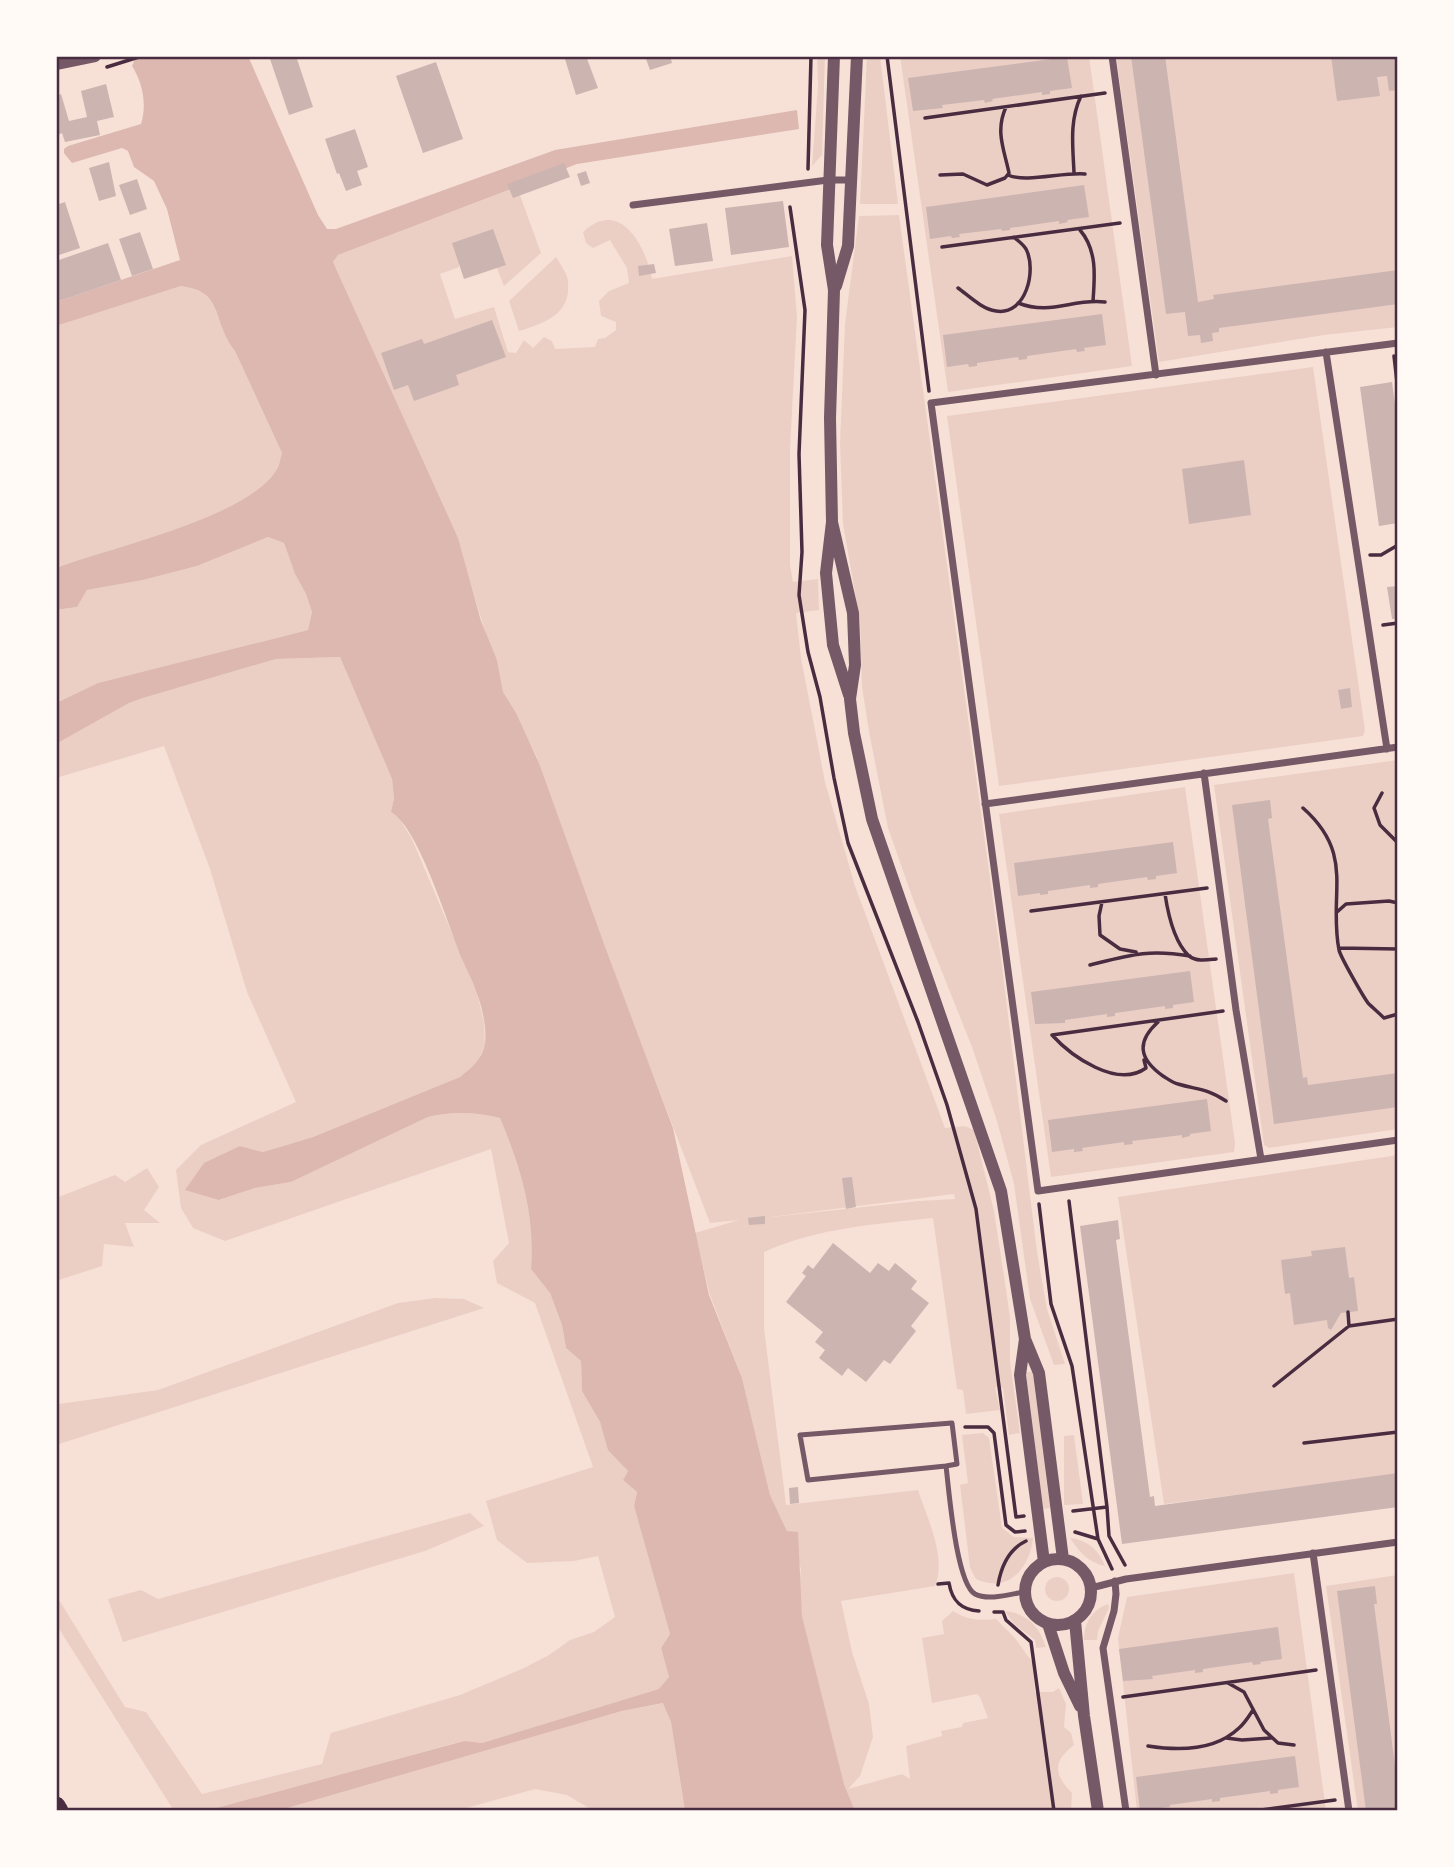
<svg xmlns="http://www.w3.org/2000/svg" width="1454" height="1867" viewBox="0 0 1454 1867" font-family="Cabin,sans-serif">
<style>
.green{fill:#ebcfc5;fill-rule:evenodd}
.water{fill:#dcb8b0}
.building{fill:#ccb4b1}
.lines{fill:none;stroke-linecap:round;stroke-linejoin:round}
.path{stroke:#4a2c40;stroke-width:3.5}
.service{stroke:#755966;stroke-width:5}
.minor{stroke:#755966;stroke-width:7}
.tertiary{stroke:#755966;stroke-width:12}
.motorway{stroke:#4a2c40;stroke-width:19}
.neatline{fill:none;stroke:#4a2c40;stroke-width:2.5}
</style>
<rect width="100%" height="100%" fill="#f7e1d7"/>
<!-- green -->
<path class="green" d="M817 56H825L822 155 812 166 818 86Z
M867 56H880L898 204H860Z
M900 56H1089L1132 366 948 392Z
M1116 56H1398V327L1324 335 1159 362Z
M517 187 541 253 504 286 489 248 459 260V267L440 274 455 319 494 307 508 352 516 353 524 340 533 348 544 337 552 341 555 349 595 347 598 339 605 338 616 330V322L601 316 599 301 609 291 629 283 627 268 610 240 593 248 586 243 583 232C620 197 646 246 652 279L792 256 797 317 790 449V565L793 582 818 579 819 610 796 613 801 658 825 782 855 886 945 1128 965 1126 974 1130 994 1211 1006 1289 1010 1318V1362L1020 1433 1009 1435 1003 1388 995 1387 1000 1410 966 1414 963 1390 957 1389 933 1218C877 1224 816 1228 764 1252V1328L786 1505 918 1490C927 1518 947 1557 935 1586L841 1601 852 1652 869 1704 873 1737 860 1776 848 1789 902 1774 910 1779 906 1746 942 1736 941 1731 962 1727 963 1723 988 1718 980 1697 977 1694 932 1703 922 1638 944 1634 942 1621 953 1611C968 1620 979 1621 996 1619L1015 1638 1033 1663 1035 1692H1053L1059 1688 1066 1704 1064 1727 1071 1733 1074 1745C1053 1761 1053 1774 1072 1793L1071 1811H855L844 1784 802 1616 799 1585 801 1569 787 1531 770 1495 742 1378 710 1295 695 1233 739 1220 710 1223 603 944 536 755 503 692 497 660 489 644 464 563 444 509 333 262 338 255ZM954 1194 955 1199 919 1201 762 1218Z
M899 215 1002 966 1037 1252 1047 1309 1065 1364 1054 1365 1030 1299 1014 1184 997 1121 972 1047 914 902 888 828 870 737 862 687 860 621 843 524 840 443 845 324 859 216Z
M556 257C560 264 568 274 568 282 571 315 544 323 519 331L509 301Z
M181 286C224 292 212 321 235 351L282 453C280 458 280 465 277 469 250 517 108 548 56 568V326Z
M1313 367 1365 730 1363 736 999 786 947 416Z
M268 537 284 543 295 574 306 594 312 612 308 630 98 683 56 703V610L77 607 87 590 143 580 197 566Z
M340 657 392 779 394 798 391 812 398 816 412 839 476 990 484 1022 485 1045 478 1062 460 1077 313 1137 263 1152 240 1146 220 1200 255 1188 291 1182 428 1117C453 1111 474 1112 500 1118 521 1169 535 1213 531 1269L550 1293 562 1325 566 1348 581 1361 582 1391 600 1422 608 1449 628 1471 623 1480 637 1492 634 1506 670 1634 661 1648 669 1677 660 1689 482 1743 463 1741 214 1809V1811H174L56 1624V1595L125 1707 146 1712 202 1794 322 1764 331 1733 460 1695 524 1668 549 1655 570 1640 594 1632 615 1617 598 1556 574 1561 527 1563 497 1540 486 1501 593 1467 535 1303 497 1283 493 1261 509 1243 491 1149 225 1241 193 1228 181 1208 176 1170 201 1145 296 1102 247 992 210 869 164 746 56 778V744L129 703 143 698 276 659Z
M1398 760V1129L1269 1148 1264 1145 1214 785Z
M1185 787 1235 1143 1234 1152 1051 1177 999 814Z
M1398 1155V1474L1164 1504 1118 1197Z
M147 1168 159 1187 144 1210 160 1223H125L134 1247 104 1244 102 1266 56 1281V1198L115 1175 125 1182Z
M436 1298 464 1299 484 1308 56 1445V1406L59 1404 158 1390 398 1303Z
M1026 1372H1033L1050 1508 1043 1509Z
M983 1433 989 1438 1002 1528 1014 1537 1033 1538C1030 1568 1008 1594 976 1579L970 1568 960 1485 968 1483 962 1435Z
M1074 1435 1083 1504 1064 1505V1436Z
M470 1513 484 1526 425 1551 123 1642 108 1599 141 1590 158 1599Z
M1070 1538C1088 1540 1099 1550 1105 1566 1089 1563 1079 1552 1070 1538Z
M1294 1573 1326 1811H1137L1118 1638 1127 1597Z
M1398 1575V1811H1358L1326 1586Z
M1045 1589a12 12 0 1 1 24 0a12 12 0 1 1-24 0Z
M1108 1604 1109 1608 1098 1631 1097 1640H1084C1084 1624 1091 1610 1108 1604Z
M1005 1611C1028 1614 1039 1626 1046 1647L1036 1648 1035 1640 1014 1624Z
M664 1703 671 1722 685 1811H594L567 1795 535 1789 455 1811H277L622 1711Z"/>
<!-- water -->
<path class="water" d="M142 56H248L318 215 327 229H336L555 150 797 110 799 129 577 164 338 255 333 262 458 538 481 621 497 660 503 692 516 713 539 763 604 944 673 1128 709 1295 742 1378 770 1495 787 1531 798 1532 802 1616 844 1784 855 1811H685L671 1722 663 1703 622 1711 277 1811H214L213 1809 464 1741 482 1743 659 1689 669 1677 661 1648 670 1634 634 1506 637 1492 623 1480 628 1471 608 1450 600 1422 582 1391 581 1361 566 1348 562 1325 550 1293 531 1269C535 1213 521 1169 500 1118 474 1112 453 1111 428 1117L291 1182 255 1188 219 1200 185 1190 204 1163 240 1146 263 1152 313 1137 460 1077C472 1067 482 1060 485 1044 487 1026 482 1007 476 991 473 981 467 971 463 961 449 929 419 827 391 812L394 798 392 779 340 657 276 659 143 698 129 703 56 744V703L98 683 308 630 312 612 306 594 295 574 284 543 268 537 197 566 143 580 87 590 77 607 56 610V568C108 548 250 517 277 469 280 465 280 458 282 453L235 351C211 320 225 292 181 286L56 326V302L180 260 167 209 154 181 134 167 128 151 122 148 72 163 64 153V149L68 146 141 124C147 105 143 83 132 66L135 59Z"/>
<!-- building -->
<path class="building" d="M269 56H296L313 107 289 115Z
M575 56H586L598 88 576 95 565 59Z
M645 56H670L672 63 650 70Z
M1131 56H1165L1198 302 1214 299 1213 295 1398 270V304L1219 328V332L1212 333 1213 341 1201 343 1200 335 1188 336 1185 312 1166 314Z
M1331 56H1398V90L1389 91 1387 76 1377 77 1380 96 1337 101Z
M1067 57 1072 88 1050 91V94L1042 95V92L992 99 993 101 985 103 984 100 942 105 943 108 913 111 908 78Z
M436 62 463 139 423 153 396 76Z
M106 84 114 117 97 121 100 135 65 142 62 133 56 136V96L61 94 69 121 87 117 81 91Z
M355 129 368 167 357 171 362 185 346 191 339 173 337 174 325 139Z
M109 162 116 196 99 201 89 168Z
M564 163 570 177 513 198 507 184Z
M586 171 590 183 581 186 577 174Z
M137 179 147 209 130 215 119 185Z
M1084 185 1089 217 1067 220 1068 222 1059 224V221L1010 228V230L1002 231 1001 229 959 234 960 237 952 238 951 236 930 239 926 207Z
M783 201 789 247 731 255 725 208Z
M65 202 80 248 56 256V205Z
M707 223 713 261 675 266 669 229Z
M493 229 506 265 464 279 452 243Z
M140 232 153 269 132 276 119 239Z
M108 243 121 280 56 302V261Z
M654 264 656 273 639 276 638 266Z
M1102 314 1106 345 1084 348 1085 351 1077 352 1076 349 1027 356V359L1019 360 1018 357 977 363V366L969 367 968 364 947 367 943 335Z
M492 320 506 357 456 375 459 385 414 401 408 385 394 390 381 353 422 339 424 344Z
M1392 382 1398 427V523L1379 526 1360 387Z
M1244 460 1251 515 1189 524 1182 469Z
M1398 586V619H1392L1387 587Z
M1350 688 1352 707 1341 709 1338 690Z
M1270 800 1272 818 1268 819 1303 1078 1307 1077 1308 1085 1398 1073V1107L1274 1124 1232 805Z
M1173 842 1177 873 1156 876V879L1148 880 1147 877 1098 884V887L1090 888V885L1048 891V894L1040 895V893L1018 896 1014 863Z
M1190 971 1194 1002 1173 1005V1008L1165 1009V1006L1115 1013V1016L1107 1017V1014L1065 1020V1023L1035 1024 1031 992Z
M1207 1099 1211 1131 1190 1134V1136L1182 1138V1135L1132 1141 1133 1144 1124 1145V1142L1082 1148 1083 1151 1074 1152V1149L1052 1152 1048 1120Z
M852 1177 856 1207 846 1209 842 1178Z
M765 1216V1224L749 1225 748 1218Z
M1118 1220 1120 1239 1116 1240 1150 1497 1154 1496 1155 1506 1398 1473V1507L1122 1544 1080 1226Z
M833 1243 870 1273 878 1263 889 1271 895 1263 917 1281 911 1289 929 1303 911 1326 916 1331 890 1364 884 1360 866 1382 848 1368 842 1376 819 1358 825 1350 815 1342 823 1332 786 1302 806 1276 802 1273 808 1265 813 1269Z
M1345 1247 1349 1278 1354 1277 1358 1311 1341 1313 1331 1330 1328 1328 1327 1320 1294 1325 1290 1293 1285 1294 1281 1260 1312 1256 1311 1251Z
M798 1487 799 1503 790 1504 789 1488Z
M1375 1586 1377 1604H1374L1398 1789V1811H1366L1337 1591Z
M1278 1627 1282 1659 1260 1662 1261 1664 1253 1665 1252 1662 1203 1669V1672L1195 1673V1670L1152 1676 1153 1679 1123 1681 1119 1649Z
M1295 1756 1299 1787 1278 1790V1793L1270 1794V1791L1220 1798V1801L1212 1802V1799L1170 1805V1807L1140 1810 1136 1777Z"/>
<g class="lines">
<!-- path -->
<path class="path" d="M887 56 929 391
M107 67 142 56
M925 118 1105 93
M808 169 811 56
M1074 173C1073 147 1069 121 1081 96
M940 175 963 174 987 185 1005 178 1009 173C1004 149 995 131 1006 107
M1008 175C1025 183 1063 172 1085 174
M790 207 805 310 799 454 802 552 799 595 808 652 820 697 834 778 848 843 918 1022 947 1105 976 1209 1016 1517 1024 1516
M1080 230C1097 250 1095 275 1093 301
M942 247 1120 223
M958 288C969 296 982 309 996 311 1026 316 1037 270 1026 249 1023 244 1018 241 1014 237
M1018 303C1052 316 1072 298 1105 302
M1394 356 1398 391
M1370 555H1381L1398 545
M1383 625 1398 623
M1382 793 1374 808 1380 825 1398 843
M1303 808C1356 855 1328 893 1339 950 1341 958 1363 996 1368 1003 1373 1008 1379 1013 1384 1018L1398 1014
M1165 894C1168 914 1174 942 1189 956 1197 962 1207 960 1216 959
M1397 899 1398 898
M1102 902 1099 916 1100 935 1120 949 1136 952
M1031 911 1207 888
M1337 912 1346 904 1389 901 1398 903
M1339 948 1398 949
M1090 965C1130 955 1148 949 1190 956
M1158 1022C1136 1042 1139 1059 1163 1076 1168 1079 1173 1083 1178 1084 1198 1090 1206 1088 1226 1101
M1052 1035 1223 1011
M1052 1035C1071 1056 1117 1089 1146 1068L1144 1060
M1069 1201 1107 1507 1073 1511
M1039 1204 1051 1304 1072 1366 1098 1539 1112 1569
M1348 1312 1349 1326
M1274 1386 1349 1326 1398 1319
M965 1427H988L994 1433 1006 1525 1015 1532 1025 1531
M1304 1443 1398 1432
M1107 1507 1109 1536 1125 1565
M1075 1532 1098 1539
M938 1584 949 1583C952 1601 961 1610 979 1611
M998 1585C1001 1567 1009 1549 1026 1541
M994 1612H1003L1006 1620 1031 1642 1054 1811
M1228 1683 1244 1692 1264 1730 1278 1743 1294 1745
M1123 1697 1316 1670
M1226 1738 1242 1740 1271 1738
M1148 1746C1179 1751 1215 1751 1239 1728 1245 1723 1249 1716 1253 1710
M1254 1811 1335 1800"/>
<!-- service -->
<path class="service" d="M946 1466 808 1480 800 1435 952 1423 957 1464 946 1466C949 1490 956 1583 975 1594 988 1601 1011 1594 1024 1592"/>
<!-- minor -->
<path class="minor" d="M1112 56 1156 375
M633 205 828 180H852
M1398 343 931 403 1038 1191 1398 1140
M1326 352 1387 749
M1204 773 1236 1010 1261 1159
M985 804 1398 747
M1313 1553 1349 1811
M1115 1581 1116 1594 1114 1611 1103 1648 1126 1811
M1091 1588 1126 1579 1398 1542"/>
<!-- tertiary -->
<path class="tertiary" d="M834 56 827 245 834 290 830 418 832 522 826 573 833 645 849 695
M56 64 95 56
M836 286 848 246 857 56
M832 522 853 613 855 665 850 699 854 733 872 819 1001 1191 1025 1339 1039 1373 1063 1559
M1025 1339 1020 1375 1044 1562
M1025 1592a33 33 0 1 1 66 0a33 33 0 1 1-66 0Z
M1075 1621 1084 1716 1098 1811
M1048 1624 1064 1673 1080 1706"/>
<!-- motorway -->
<path class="motorway" d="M56 1806 59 1811"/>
</g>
<!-- border -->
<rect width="1454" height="1867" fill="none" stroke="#fffaf5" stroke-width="116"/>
<rect x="58" y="58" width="1338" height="1751" class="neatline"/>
</svg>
